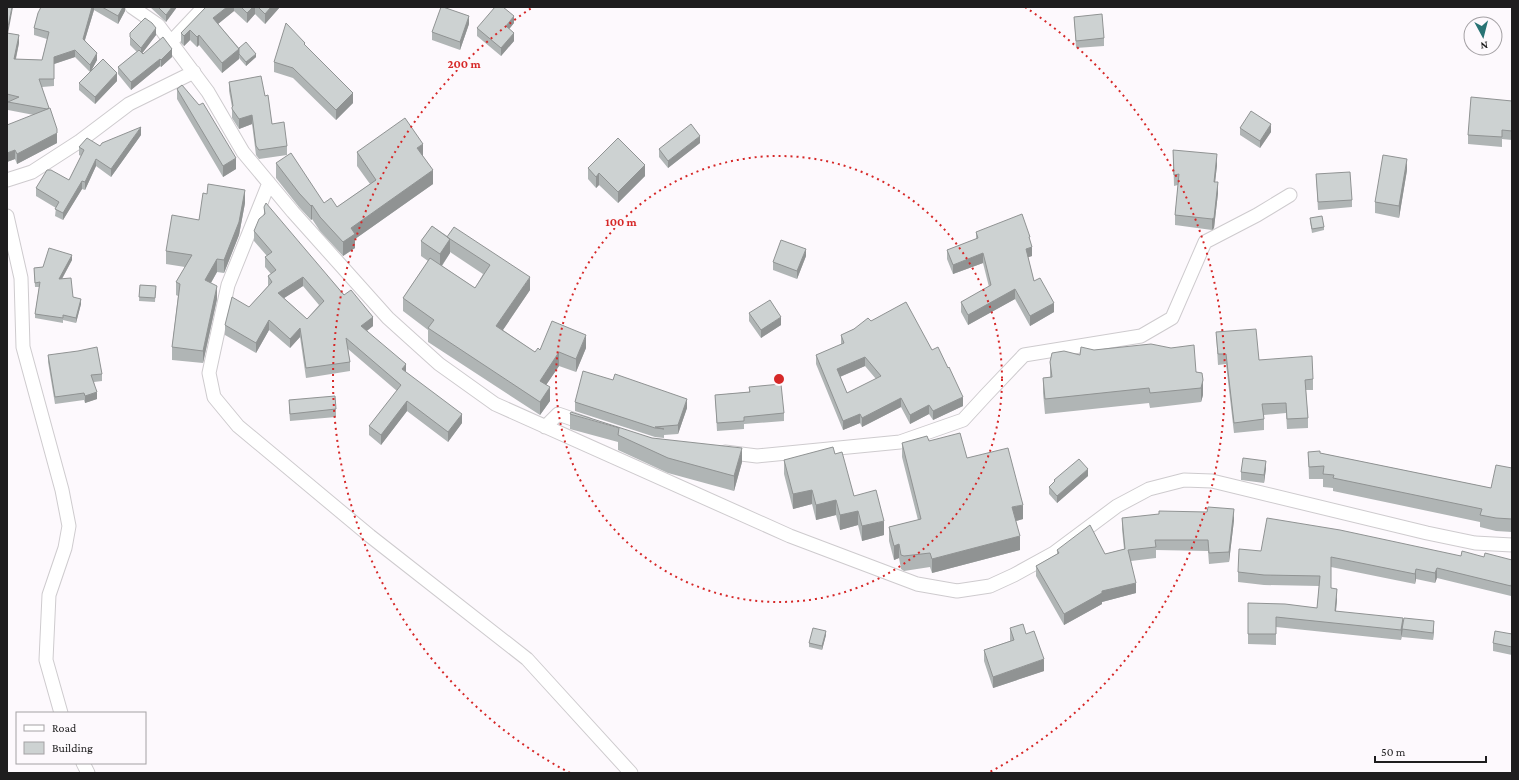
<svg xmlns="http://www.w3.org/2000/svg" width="1519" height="780" viewBox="0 0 1519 780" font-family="'Crimson Pro',serif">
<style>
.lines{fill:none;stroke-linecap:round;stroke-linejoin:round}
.street-casing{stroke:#cecbce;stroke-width:15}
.street{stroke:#fff;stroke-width:13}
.wall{fill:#b0b5b5;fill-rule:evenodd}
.shaded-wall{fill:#909393}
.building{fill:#cdd2d2;stroke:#909393;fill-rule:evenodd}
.ring{fill:none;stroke:#d62828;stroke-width:2;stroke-dasharray:2 4}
.centre{fill:#d62828;stroke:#fdf9fd;stroke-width:2}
.ring-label{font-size:12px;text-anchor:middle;font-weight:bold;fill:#d62828;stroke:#fdf9fd;stroke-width:4;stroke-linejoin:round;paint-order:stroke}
</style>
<rect width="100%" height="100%" fill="#fdf9fd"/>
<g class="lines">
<defs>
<path id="street" d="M132 7 158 25 208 92 243 152 293 212 388 318 439 364 495 404 790 536 917 584 957 591 990 586 1014 575 1054 553 1117 506 1149 489 1184 480 1212 481 1427 533 1475 543 1512 545
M171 42 204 7
M7 180 32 172 80 141 129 104 194 72
M269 183 228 285 209 373 214 397 238 426 370 536 527 659 631 773
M7 216 21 278 23 347 62 490 69 526 65 548 49 595 46 660 61 713
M545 427 558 414 587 424
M725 452 757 456 900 442 963 420 986 395 1024 355 1141 336 1172 318 1205 242 1257 215 1290 195
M83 763 88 773"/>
</defs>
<!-- street casing -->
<use href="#street" class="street-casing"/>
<!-- street -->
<use href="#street" class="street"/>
</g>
<!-- wall -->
<path class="wall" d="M7 7 8 33 19 43 16 59 42 60 47 39 34 35V28L41 7H125V11L118 24 94 10 85 40 97 60 91 71 117 81 95 104 79 90V83L90 72 75 57 54 64V86L42 87 57 143 17 164 15 159 7 162 34 115 8 110V102H7Z
M150 7H177L166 22Z
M206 7H280L265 24 255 14 247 23 234 11 218 24 239 48 256 57 246 66 239 58V59L222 73 199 45 197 47 190 40 184 46 181 43V33Z
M1074 17 1104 38V46L1076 48Z
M514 23 509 29 514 41 501 56 477 36V28Z
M469 24 460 50 432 40V32Z
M130 33 156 35 142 53 143 54 172 57 161 67 160 66 131 90 118 74V67L137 52 130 45Z
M305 45 353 103 336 120 293 78 274 72V62Z
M229 82 265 96 272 124 287 146V155L259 159 256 155 252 124 239 129 232 118V107L229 91Z
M177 89 236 169 223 177 177 99Z
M1512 101V140L1502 139V147L1468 144V135Z
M1240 128 1271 132 1260 148 1240 135Z
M141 135 111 177 96 166 85 190 82 189 63 220 55 216 56 208 36 196V188L69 180 81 156 79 155V147L100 146Z
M700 143 668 168 659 157V149Z
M1173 150 1217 165 1215 182 1218 193 1214 228 1212 230 1175 225V215L1178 185 1174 186Z
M357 152 423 156 433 184 355 239V248L343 256 320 231 312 219 311 220 299 207 276 178V163L324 203 337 207 370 184 357 166Z
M588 168 645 176 618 203 599 185 596 188 588 179Z
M1407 170 1399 218 1375 213V202Z
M1316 174 1352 200V207L1318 210Z
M245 203 239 235 224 273 217 272 211 283 217 299 203 363 172 360V347L178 296 176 295V282L185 267 166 264V251L199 220Z
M264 207 373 326 367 331 406 372 462 423 448 442 407 411 381 445 369 435V426L397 391 348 349 350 362V371L306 378 300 337 290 348 269 330 256 353 225 335V325L249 307 268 286V276L271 274 265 267V257L267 256 254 241V231L264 215ZM303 286 319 305 307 319 284 298Z
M1310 218 1324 227V230L1312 233 1310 221Z
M432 226 530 290 503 330 535 352 540 350 586 348 576 372 559 366 546 385 550 401 540 415 428 342V330L403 311V298L428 261 421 256V241ZM450 252 483 274 475 288 442 266 450 253Z
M976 232 1030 241 1032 256 1028 257 1034 281 1054 312 1030 326 1015 299 968 325 961 312V302L989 287 983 263 953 274 947 259V250L976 239Z
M806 256 797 279 773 270V262Z
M72 260 62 279 73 297 81 304 76 323 63 320V323L35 318V314L39 287H35L34 268 43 267Z
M140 285 156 286 155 302 139 301Z
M749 313 781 325 761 338 749 321Z
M871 321 932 350 963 406 933 420 929 414 910 424 901 407 862 427 860 423 843 430 816 364V355L841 345V335ZM865 366 876 379 847 393 840 377Z
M1216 332 1259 360 1313 379V390H1306L1308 418V428L1287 429 1286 413 1264 415V430L1234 433 1226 364 1218 365Z
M48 355 102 374V381L94 382 97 399 85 403 84 400 55 404 48 362Z
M1080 355 1202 373 1203 395 1201 402 1150 408 1149 403 1045 414 1043 393V378L1050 377V362Z
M749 387 784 413V421L744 424V429L717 431 715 395 749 392Z
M289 400 336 409V417L290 421 289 408Z
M575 402 687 408 678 434 664 435V438L655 437 575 411Z
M570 414 652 438 742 462 734 491 668 473 618 450V442L570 429Z
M929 441 967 458 1023 519 1016 521 1020 550 932 573 930 567 904 571 901 569 899 558 894 560 889 541V527L918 520 902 457V443Z
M1308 452 1320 453 1491 488 1512 468V532L1496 531 1480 527V522L1333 491V488L1323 487V479H1309Z
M835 454 854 496 884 535 862 541 858 525 840 530 836 515 816 520 812 504 793 509 784 474V460Z
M1266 468 1264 483 1241 480V472Z
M1088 476 1057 503 1049 494V487L1054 482V480Z
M1122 518 1234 520 1229 562 1209 564 1208 551 1156 550V558L1131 561 1136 593 1102 602V604L1064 625 1036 576V566L1057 554V550L1105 554 1124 549 1122 529Z
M1261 551 1461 556 1484 557 1512 560V592L1511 596 1437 578 1435 583 1416 579 1415 584 1331 567V588L1337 599 1336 611 1403 628 1434 629 1433 640 1402 637V630L1401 640 1276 627V645L1248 644V603L1317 608 1319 586 1264 585 1238 582V572Z
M1010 628 1044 671 993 688 984 661V650L1010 641Z
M1512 634V655L1493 651V643Z
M826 635 822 650 809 647V643Z"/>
<!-- shaded-wall -->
<path class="shaded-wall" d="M12 7H13L7 39V32Z
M92 7H94V10L83 46V39Z
M123 7H125V11L118 24V16Z
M172 7H177L166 22V15Z
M227 7H234V11L213 28V18Z
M253 7H255V14L247 23V13Z
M271 7H280L265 24V14Z
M469 16V24L460 50V42Z
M514 16V23L506 33V26Z
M156 28V35L141 55V48Z
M190 30V40L184 46V36Z
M514 33V41L501 56V48Z
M19 35V43L14 66V59Z
M199 35V45L197 47V37Z
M172 49V57L161 67V60Z
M239 49V59L222 73V63Z
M75 50V57L54 64V57Z
M97 53V60L90 73V65Z
M256 54V57L246 66V62Z
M160 59V66L131 90V82Z
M117 73V81L95 104V97Z
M353 93V103L336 120V110Z
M252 115V124L239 129V119Z
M1271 124V132L1260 148V141Z
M141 127V135L111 177V169Z
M57 133V143L17 164V154Z
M700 136V143L668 168V161Z
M423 144V158L417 148Z
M15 150V159L7 162V153Z
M1217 154V165L1214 192V182Z
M236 158V169L223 177V166Z
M96 159V166L85 190V182Z
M1407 159V170L1399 218V206Z
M645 165V176L618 203V192Z
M433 170V184L355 239V248L343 256V242L351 228Z
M599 173V185L596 188V177Z
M82 181V189L63 220V213Z
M1218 182V193L1214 228 1212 230V219Z
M245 190V203L239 235 224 273V260Z
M312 205V219L311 220V206Z
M450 239V253L440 268V254Z
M1032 247V256L1026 258V249Z
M806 249V256L797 279V271Z
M983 253V263L953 274V265Z
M72 255V260L59 284V279Z
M217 259V272L205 293V280Z
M303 277V286L278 302V293Z
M530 277V290L496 340V326Z
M217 286V299L203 363V351Z
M1015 289V299L968 325V315Z
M81 299V304L76 323V318Z
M1054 303V312L1030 326V316Z
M373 317V326L361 335V326Z
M781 317V325L761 338V330Z
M269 320V330L256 353V343Z
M300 328V337L290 348V339Z
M586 335V348L576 372V359Z
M559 352V366L540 394V381Z
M865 357V366L837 378V369Z
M406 364V374L402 369Z
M1203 380V395L1201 402V388Z
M550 387V401L540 415V402Z
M97 392V399L85 403V396Z
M963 397V406L933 420V411Z
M901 398V407L862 427V418Z
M687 399V408L678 434V425Z
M407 401V411L381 445V435Z
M929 405V414L910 424V415Z
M462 414V423L448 442V432Z
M860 414V423L843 430V421Z
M742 448V462L734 491V476Z
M1266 461V468L1264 483V475Z
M1088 469V476L1057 503V496Z
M812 490V504L793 509V494Z
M836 500V515L816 520V505Z
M1023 505V519L1012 522V507Z
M1234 509V520L1229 562V552Z
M858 511V525L840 530V515Z
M884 521V535L862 541V526Z
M1020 536V550L932 573V559Z
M899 544V558L894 560V546Z
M1437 568V578L1435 583V573Z
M1416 569V579L1415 584V574Z
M1512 582V592L1511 596V586Z
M1136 583V593L1102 602V604L1064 625V614L1102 591Z
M1337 589V599L1335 621V611Z
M1403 618V628L1401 640V630Z
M1434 621V629L1433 640V633Z
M826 631V635L822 650V646Z
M1044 659V671L993 688V677Z"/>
<!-- building -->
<path class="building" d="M7 7H12L7 32Z
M41 7H92L83 39 97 53 90 65 75 50 54 57V79H39L49 108 47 109 8 102 19 97 7 94V33L19 35 14 59 42 60 49 32 34 28 38 13Z
M102 7H123L118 16Z
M158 7H172L166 15Z
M206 7H227L213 18 239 49 222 63 199 35 197 37 190 30 184 36 181 33Z
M241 7H253L247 13Z
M258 7H271L265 14Z
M441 7H443L469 16 460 42 432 32Z
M495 7H503L514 16 506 26 514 33 501 48 477 28Z
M1102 14 1104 38 1076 41 1074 17Z
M145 18 152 23 156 28 141 48 130 37V33Z
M286 23 305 43 304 44 353 93 336 110 293 68 274 62Z
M163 37 172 49 161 60 160 59 131 82 118 67 139 50 143 54Z
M246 42 256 54 246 62 239 54V48Z
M103 59 117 73 95 97 79 83Z
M261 76 265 96 268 95 272 124 284 122 287 146 259 150 256 146 252 115 239 119 232 109V107L233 106 229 82Z
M182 85 199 105 203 103 236 158 223 166 177 89Z
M1471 97 1512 101V131L1502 130V137L1468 135Z
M50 108 57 129V133L17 154 15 150 7 153V125Z
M1251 111 1271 124 1260 141 1240 128Z
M405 118 423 144 417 148 433 170 351 228 355 234 343 242 320 217 312 205 311 206 299 193 276 163 291 153 324 203 331 198 337 207 376 180 357 152Z
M691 124 700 136 668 161 659 149Z
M141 127 111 169 96 159 85 182 82 181 63 213 55 209 59 202 36 188 47 170H51L69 180 84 150 79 147 87 138 100 146 102 143Z
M618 138 645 165 618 192 599 173 596 177 588 168Z
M1173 150 1217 154 1214 182H1218L1214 218 1212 219 1175 215 1179 174 1174 175Z
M1383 155 1407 159 1399 206 1375 202Z
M1350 172 1352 200 1318 202 1316 174Z
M208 184 245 190 239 222 224 260 217 259 205 280 217 286 203 351 172 347 180 284 176 282 192 255 166 251 172 215 199 220 203 193 207 194Z
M266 203 344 295 351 290 373 317 361 326 406 364 402 369 462 414 448 432 407 401 381 435 369 426 401 385 346 338 350 362 306 368 300 328 290 339 269 320 256 343 225 325 232 297 249 307 272 282 268 276 276 270 265 257 272 252 254 231 259 219 265 214 264 207ZM303 277 324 301 307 319 278 293Z
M1022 214 1030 237H1029L1032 247 1026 249 1034 281 1040 278 1054 303 1030 316 1015 289 968 315 961 302 991 285 983 253 953 265 947 250 978 238 976 232Z
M1322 216 1324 227 1312 229 1310 218Z
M432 226 450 239 440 254 421 241Z
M454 227 530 277 496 326 535 352 538 348 540 350 552 321 586 335 576 359 559 352 540 381 550 387 540 402 428 328 434 320 403 298 430 258 475 288 490 265 447 237Z
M781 240 806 249 797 271 773 262Z
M49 248 72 255 59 279 71 278 73 297 81 299 76 318 63 315V318L35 314 40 282 35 283 34 268 43 267Z
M140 285 156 286 155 298 139 297Z
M770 300 781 317 761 330 749 313Z
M906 302 932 350 938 347 948 368 949 367 963 397 933 411 929 405 910 415 901 398 862 418 860 414 843 421 816 355 844 343 841 335 854 329 868 318 871 321ZM865 357 881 376 847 393 837 369Z
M1256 329 1259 360 1312 356 1313 379 1305 380 1308 418 1287 419 1286 403 1262 404 1264 419 1234 423 1226 354H1218L1216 332Z
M1151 344 1171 348 1194 345 1196 372 1202 373 1203 380 1201 388 1150 393 1149 388 1045 399 1043 378 1052 377 1050 362 1052 353 1064 351 1080 355 1081 347 1094 350Z
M97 347 102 374 91 375 97 392 85 396 84 393 55 397 48 355 78 351Z
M583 371 613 380 615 374 687 399 678 425 655 427 664 429 655 428 575 402Z
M781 384 784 413 744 417V421L717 423 715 395 750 392 749 387Z
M335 396 336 409 290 414 289 400Z
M571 412 652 438 742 448 734 476 668 458 618 435 619 428 570 414Z
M960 433 967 458 1008 448 1023 505 1012 507 1020 536 932 559 930 553 904 556 901 555 899 544 894 546 889 527 921 519 902 443 927 436 929 441Z
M833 447 835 454 842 452 854 496 876 490 884 521 862 526 858 511 840 515 836 500 816 505 812 490 793 494 784 460Z
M1320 451V453L1491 488 1496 465 1512 468V519L1496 518 1480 515 1482 509 1333 478 1334 475 1323 474 1324 466 1309 467 1308 452Z
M1243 458 1266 461 1264 475 1241 472Z
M1079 459 1088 469 1057 496 1049 487 1055 481 1054 480Z
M1208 507 1234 509 1229 552 1209 553 1208 540H1155L1156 547 1128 550 1136 583 1102 591V593L1064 614 1036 566 1059 553 1057 550 1090 525 1105 554 1125 549 1122 518 1159 514V511L1207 512Z
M1267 518 1340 530 1461 556 1462 551 1484 557 1485 553 1512 560V582L1511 586 1437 568 1435 573 1416 569 1415 574 1331 557V588L1337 589 1335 611 1403 618 1401 630 1276 617V634H1248V603L1285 604 1317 608 1320 576 1264 575 1238 572 1239 549 1261 551Z
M1404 618 1434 621 1433 633 1402 629Z
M1023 624 1026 634 1034 631 1044 659 993 677 984 650 1014 640 1010 628Z
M813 628 826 631 822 646 809 643Z
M1495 631 1512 634V647L1493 643Z"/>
<!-- distance rings -->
<g class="ring">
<circle cx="779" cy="379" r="223"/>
<path d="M570 773A446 446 0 0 1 533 7M1025 7A446 446 0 0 1 988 773"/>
</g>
<circle cx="779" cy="379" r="6" class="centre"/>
<g class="ring-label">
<text x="464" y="68">200 m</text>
<text x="621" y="226">100 m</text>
</g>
<!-- border -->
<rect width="1519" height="780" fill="none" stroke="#1e1d1e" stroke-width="16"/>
<!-- legend -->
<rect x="16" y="712" width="130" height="52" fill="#fdf9fd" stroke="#a4a1a4"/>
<rect x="24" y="725" width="20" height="6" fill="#ffffff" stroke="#a4a1a4"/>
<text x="52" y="732" font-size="12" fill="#1e1d1e">Road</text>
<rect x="24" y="742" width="20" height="12" fill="#cdd2d2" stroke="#a4a1a4"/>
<text x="52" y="752" font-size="12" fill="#1e1d1e">Building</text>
<!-- north arrow -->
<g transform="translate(1483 36) rotate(173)"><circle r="19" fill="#fdf9fd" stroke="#a4a1a4"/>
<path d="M0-3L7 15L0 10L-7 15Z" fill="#287374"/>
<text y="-6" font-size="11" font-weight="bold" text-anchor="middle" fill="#1e1d1e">N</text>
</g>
<!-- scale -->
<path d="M1375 756v6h111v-6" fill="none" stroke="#1e1d1e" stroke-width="2"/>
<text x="1381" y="756" font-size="12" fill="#1e1d1e" stroke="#fdf9fd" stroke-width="3" paint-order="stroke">50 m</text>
</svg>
